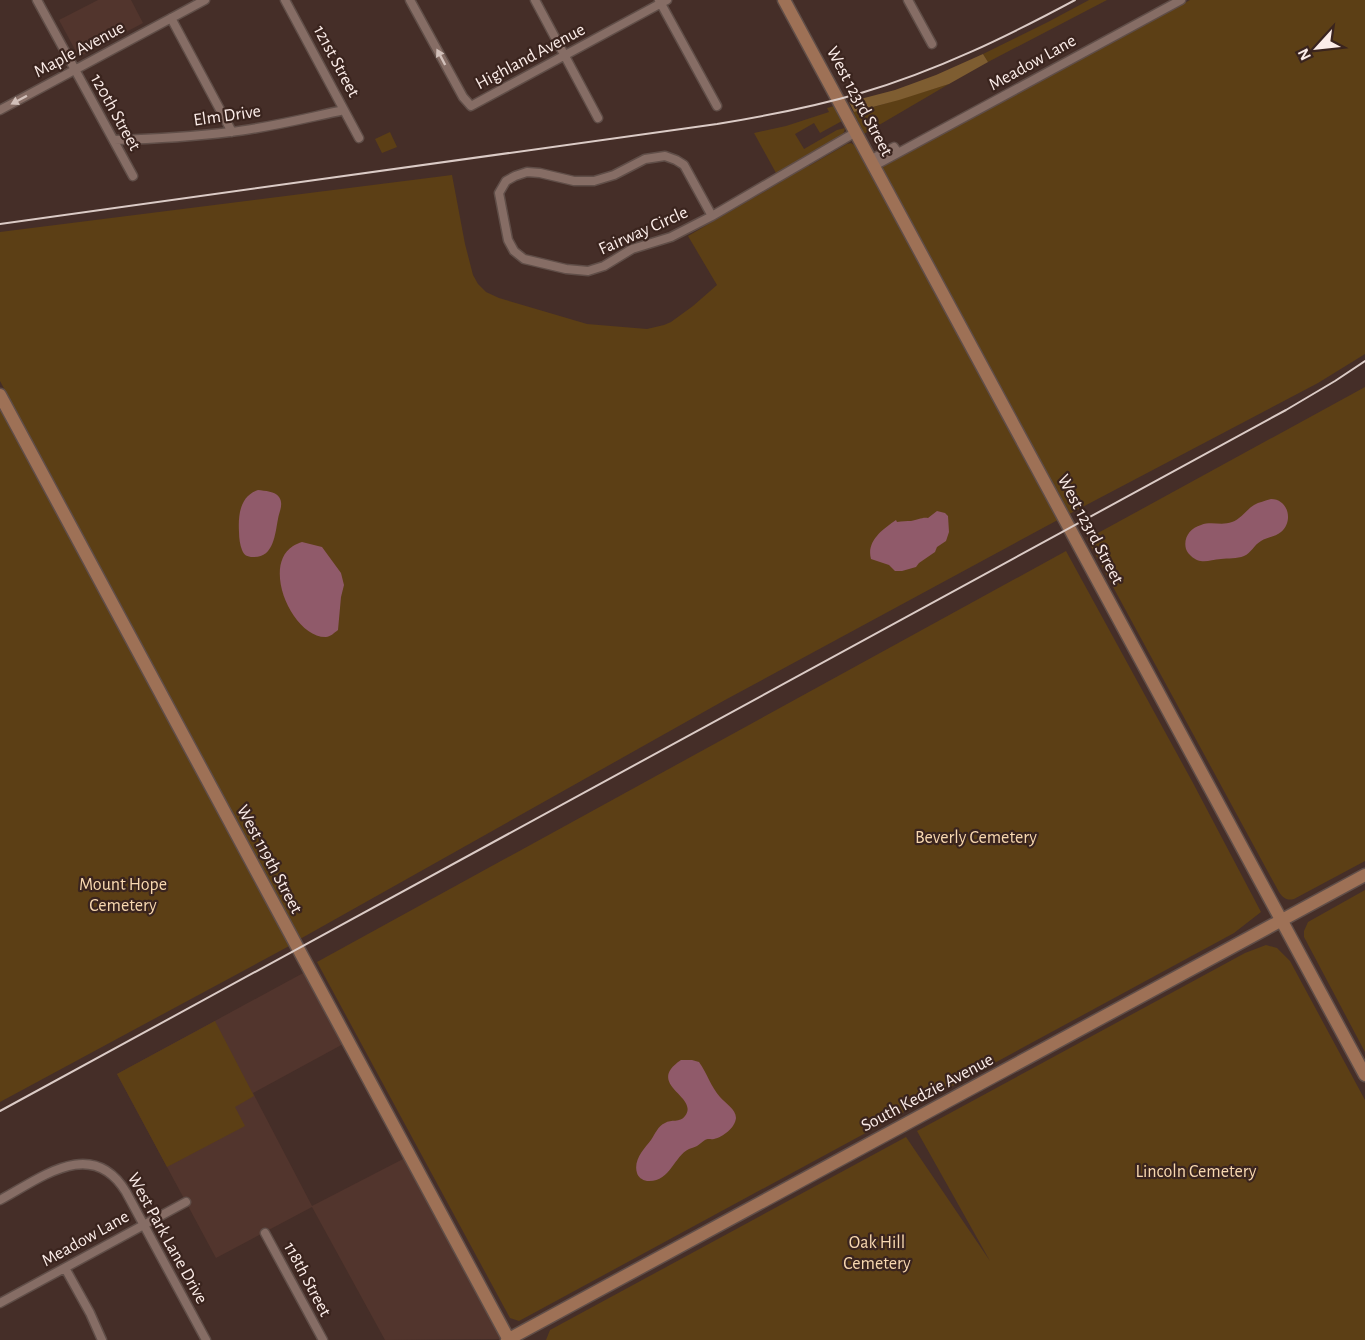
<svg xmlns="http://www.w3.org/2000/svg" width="1365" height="1340" viewBox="0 0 1365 1340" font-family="'Alegreya Sans',sans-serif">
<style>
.built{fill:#52352d}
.green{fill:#5c3f15}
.forest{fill:#7e5d31}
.water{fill:#905a6a}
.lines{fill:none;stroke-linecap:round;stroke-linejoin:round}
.street-casing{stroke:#604e48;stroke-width:11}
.secondary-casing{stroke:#604e48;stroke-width:15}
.street{stroke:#866d65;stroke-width:8}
.secondary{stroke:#9e7156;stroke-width:12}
.rail{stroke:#dbcbc6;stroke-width:2}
.oneway{fill:#d2c0ba}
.labels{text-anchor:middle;stroke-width:4.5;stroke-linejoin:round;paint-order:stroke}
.street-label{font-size:18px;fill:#fbece8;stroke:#3a241e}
.park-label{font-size:18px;fill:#f8d8b0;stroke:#3a241e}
</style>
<rect width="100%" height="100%" fill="#452e28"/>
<!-- built -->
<path class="built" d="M98 0H131L143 23 79 57 59 20Z
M305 972 345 1043 253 1093 312 1206 405 1158 501 1339 385 1340 312 1207 216 1258 117 1074Z"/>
<!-- green -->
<path class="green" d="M1089 0H1107L988 62 983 54 1048 22Z
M1190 0H1365V354L1318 383 1054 522 725 700 300 939 0 381V232L452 175 465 244 473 275 478 284 486 292 499 298 587 324 647 329 664 325 671 322 693 306 717 285 688 236 781 182 754 133 786 126 829 112 827 108 834 106 842 121 820 133 814 123 795 134 804 149 837 130 845 128 844 132 841 136 804 158 809 166 847 144 851 143 857 147 871 173Z
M949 84 862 135 850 113 877 106Z
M390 132 397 147 382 153 375 139Z
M1365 387V861L1294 899C1287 901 1283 898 1279 892L1087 539Z
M0 409 291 945 0 1102Z
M1066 551 1193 783 1261 912 1234 933 519 1321 510 1318 317 962Z
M1365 890V1052L1304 937V931L1308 922Z
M1266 945 1277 948 1290 961 1365 1100V1340H546L550 1330 906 1137 990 1261 917 1131 1245 953Z
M215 1021 254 1096 235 1107 245 1126 167 1167 117 1074Z"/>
<!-- forest -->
<path class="forest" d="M983 54 988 62 949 84 899 100 854 112 849 102 895 90 936 75Z"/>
<!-- water -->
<path class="water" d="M258 490C265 491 275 491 279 497 284 504 279 512 278 519 275 534 274 558 253 557 247 557 244 555 242 550 240 545 239 538 239 532 238 515 240 496 258 490Z
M1271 499C1288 499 1294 521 1281 532 1275 537 1267 537 1261 541 1254 545 1251 553 1244 556 1237 559 1228 558 1221 559 1209 560 1201 565 1191 556 1189 554 1187 552 1186 549 1183 538 1190 528 1201 525 1211 521 1222 526 1232 522 1241 519 1246 510 1254 505 1259 502 1265 501 1271 499Z
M937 511 945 513 948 516 949 532 946 541 937 547 935 552 919 563 916 567 902 571H895L889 565 871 559C866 541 883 529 896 520L897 522C902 521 907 521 911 521 918 520 922 517 928 518Z
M302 542 322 547 341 573 344 585 341 597 338 630C334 633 330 637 326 637 293 638 261 566 293 546 296 544 299 543 302 542Z
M681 1060H692L699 1062C707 1073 711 1087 720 1097 725 1103 736 1109 736 1118 735 1128 723 1137 714 1139 710 1140 709 1138 705 1140 702 1142 700 1144 697 1146 695 1147 692 1148 689 1149 674 1156 670 1183 647 1181 642 1180 638 1177 637 1173 633 1160 644 1149 651 1140 655 1134 658 1126 665 1123 671 1119 680 1123 685 1116 700 1096 644 1085 681 1060Z"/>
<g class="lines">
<defs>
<path id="street" d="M37 0 133 176
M285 0 359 138
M410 0 463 97 471 106 667 0
M535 0 598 118
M659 0 717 106
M908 0 932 44
M171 18 232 132
M0 110 205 0
M114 140C153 139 191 137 230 132 268 128 306 118 344 110
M665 156 676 160 684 165 712 216 671 237 632 249 604 266 588 271 566 269 524 259 514 251 508 240 499 193 506 181 515 176 527 172 540 173 574 181H594L614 175 645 159Z
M870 160 894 147 898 153
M874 166 1181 0
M712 216 856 132
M0 1200C41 1178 92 1136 126 1192L206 1340
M265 1233 323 1340
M65 1268 90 1313 102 1340
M0 1303 186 1202"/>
<path id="secondary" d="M784 0 1365 1075
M0 395 509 1340
M507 1340 1365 875"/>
</defs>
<!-- street casing -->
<use href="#street" class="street-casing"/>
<!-- secondary casing -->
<use href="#secondary" class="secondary-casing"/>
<!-- street -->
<use href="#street" class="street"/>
<!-- secondary -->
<use href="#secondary" class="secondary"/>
<!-- rail -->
<path class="rail" d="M0 224 717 124C766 116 813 107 861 93 936 71 1006 37 1075 0
M0 1111 1286 410 1335 381 1365 361"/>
</g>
<!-- one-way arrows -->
<defs><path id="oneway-solid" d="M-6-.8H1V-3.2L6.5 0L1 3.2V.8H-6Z" transform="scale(1.5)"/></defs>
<g class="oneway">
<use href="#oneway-solid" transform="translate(441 57) rotate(-118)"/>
<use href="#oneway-solid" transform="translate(19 100) rotate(152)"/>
</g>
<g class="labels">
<!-- street labels -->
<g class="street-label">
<text transform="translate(79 49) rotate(-28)" y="6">Maple Avenue</text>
<text transform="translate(530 56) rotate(-28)" y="6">Highland Avenue</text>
<text transform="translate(337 61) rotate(62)" y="6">121st Street</text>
<text transform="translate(1032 62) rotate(-29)" y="6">Meadow Lane</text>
<text transform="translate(860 101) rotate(62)" y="6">West 123rd Street</text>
<text transform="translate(116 112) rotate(61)" y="6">120th Street</text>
<text transform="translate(227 115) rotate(-8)" y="6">Elm Drive</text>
<text transform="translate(643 230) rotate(-24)" y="6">Fairway Circle</text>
<text transform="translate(1091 529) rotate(62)" y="6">West 123rd Street</text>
<text transform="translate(270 859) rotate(62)" y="6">West 119th Street</text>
<text transform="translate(927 1092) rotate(-28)" y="6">South Kedzie Avenue</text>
<text transform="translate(85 1238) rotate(-29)" y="6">Meadow Lane</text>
<text transform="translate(168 1238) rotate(61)" y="6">West Park Lane Drive</text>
<text transform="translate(308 1279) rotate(62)" y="6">118th Street</text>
</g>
<!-- park labels -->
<g class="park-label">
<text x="976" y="843">Beverly Cemetery</text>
<text x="123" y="890">Mount Hope<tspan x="123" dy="21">Cemetery</tspan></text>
<text x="1196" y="1177">Lincoln Cemetery</text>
<text x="877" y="1248">Oak Hill<tspan x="877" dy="21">Cemetery</tspan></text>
</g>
</g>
<!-- north arrow -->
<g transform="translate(1317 48) rotate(243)" stroke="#3a241e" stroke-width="4.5" paint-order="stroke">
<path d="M0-4.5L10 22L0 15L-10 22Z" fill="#fbece8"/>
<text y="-9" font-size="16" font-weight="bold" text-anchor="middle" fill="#fbece8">N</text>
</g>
</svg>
